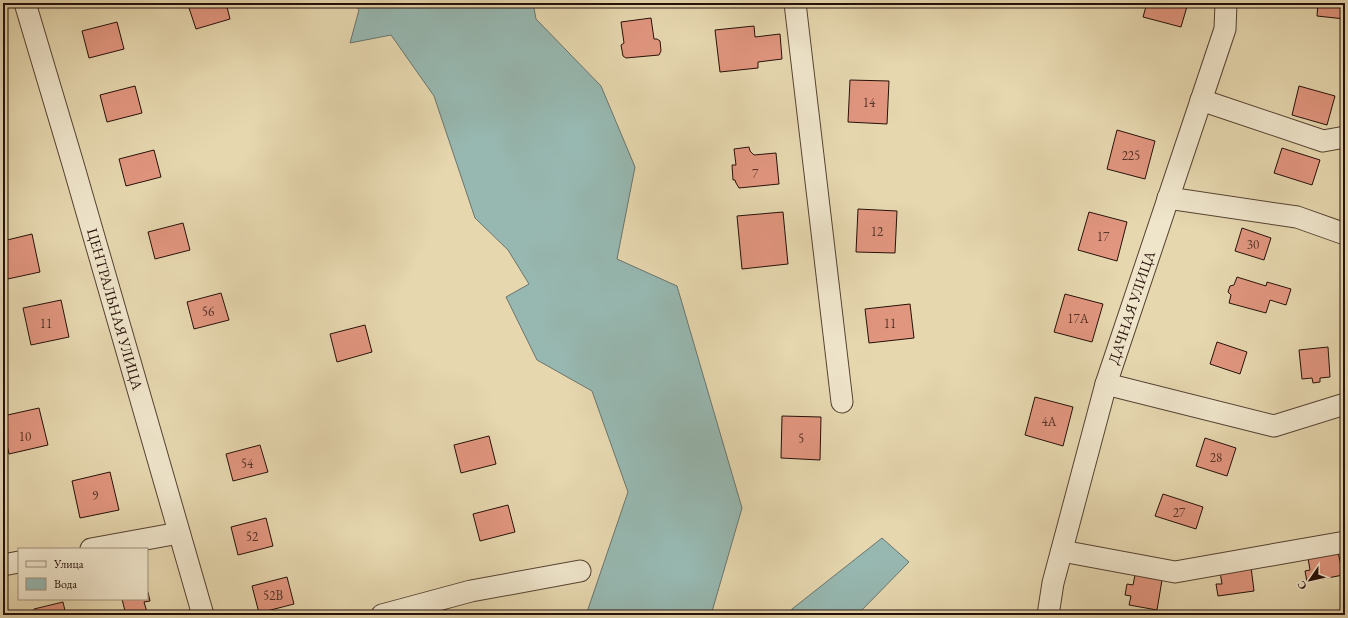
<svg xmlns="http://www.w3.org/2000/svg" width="1348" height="618" viewBox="0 0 1348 618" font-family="'EB Garamond',serif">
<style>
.water{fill:#97b8b1;stroke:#6a756d}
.building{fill:#e1967f;stroke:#261008}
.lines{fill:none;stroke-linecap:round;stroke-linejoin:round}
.minor-casing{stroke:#564232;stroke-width:23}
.minor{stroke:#efe5cb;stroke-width:21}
.labels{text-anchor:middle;stroke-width:3.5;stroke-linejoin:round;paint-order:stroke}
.number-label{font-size:13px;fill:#553226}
.street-label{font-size:15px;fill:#261008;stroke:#efe5cb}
</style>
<rect width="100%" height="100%" fill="#e6d7af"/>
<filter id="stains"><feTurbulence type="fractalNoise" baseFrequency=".005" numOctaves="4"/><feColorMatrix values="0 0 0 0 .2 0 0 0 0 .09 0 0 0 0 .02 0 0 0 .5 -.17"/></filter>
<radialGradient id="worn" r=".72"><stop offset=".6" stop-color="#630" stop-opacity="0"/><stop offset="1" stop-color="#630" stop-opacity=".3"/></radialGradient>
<!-- water -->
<path class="water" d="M353 3H533L536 19 601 86 635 167 617 259 677 286 742 508 711 615H586L628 492 592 391 537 360 506 297 529 284 508 250 475 218 434 96 391 35 350 43 359 10Z
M882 538 909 562 857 615H789L792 609Z"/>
<!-- building -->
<path class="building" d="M196 3H226L230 19 196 29 188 5Z
M1147 3H1188L1181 27 1143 17Z
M1318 3H1345V19L1317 16Z
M651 18 654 39H657L660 41 661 51 659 55 626 58 623 56 621 45 624 43 621 22Z
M117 22 124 49 89 58 82 31Z
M754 26 755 37 780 34 782 59 758 62V68L720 72 715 30Z
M850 80 889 81 887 124 848 122Z
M135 86 142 113 107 122 100 95Z
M1299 86 1335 96 1327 125 1292 115Z
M1117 130 1155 141 1145 179 1107 169Z
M749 147 750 151 754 155 776 153 779 184 739 188 736 183 735 180H733L732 165H736L734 149Z
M1282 148 1320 160 1312 185 1274 173Z
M154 150 161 177 126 186 119 159Z
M858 209 897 211 895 253 856 252Z
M783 212 788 264 742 269 737 216Z
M1089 212 1127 222 1117 261 1078 250Z
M183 223 190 250 155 259 148 232Z
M1242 228 1271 238 1264 260 1235 251Z
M32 234 40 272 3 280V241Z
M1237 277 1266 286 1267 282 1291 289 1286 305 1270 300 1266 313 1229 303 1231 295 1228 292 1230 286 1234 285Z
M221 293 229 320 194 329 187 302Z
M1065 294 1103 304 1092 342 1054 332Z
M61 300 69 337 31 345 23 308Z
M910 304 914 338 869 343 865 309Z
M365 325 372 352 337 362 330 334Z
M1217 342 1247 352 1240 374 1210 364Z
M1328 347 1330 377 1320 378V382L1313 383 1312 378 1302 379 1299 350Z
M1035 397 1073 407 1063 446 1025 435Z
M39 408 48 445 9 454 3 426V416Z
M782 416 821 417 820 460 781 458Z
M489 436 496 464 461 473 454 445Z
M1205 438 1236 448 1227 476 1196 466Z
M260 445 268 472 233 481 226 454Z
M110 472 119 510 80 518 72 481Z
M1163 494 1203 507 1196 529 1155 516Z
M508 505 515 532 480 541 473 514Z
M266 518 273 546 238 555 231 527Z
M1338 552 1343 575 1307 582 1305 571 1310 570 1308 558Z
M1251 567 1254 591 1218 596 1216 584H1222L1220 572Z
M1135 575 1162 580 1157 610 1129 605 1131 596 1125 595 1127 584 1133 585Z
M287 577 294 604 259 613 252 586Z
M147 592H148L150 601 144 602 147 612 135 615H126L122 599H147Z
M63 602 66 615H35L34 609Z
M4 604 7 615H3V605Z
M446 609 448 615H424Z"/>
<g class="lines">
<defs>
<g id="minor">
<path id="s1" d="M25 3 73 164 203 615"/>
<path d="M795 3 842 402"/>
<path d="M1201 100 1323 141 1345 137"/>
<path d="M1168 198 1297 217 1345 234"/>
<path d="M1106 384 1274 426 1345 404"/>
<path d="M91 549 179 533"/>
<path d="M1062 551 1175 572 1345 542"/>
<path d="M3 565 19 562"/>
<path d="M382 615 471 591 580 571"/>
<path id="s2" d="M1048 615 1053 583 1106 384 1225 29 1226 3"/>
</g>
</defs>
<!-- minor casing -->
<use href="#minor" class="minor-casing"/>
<!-- minor -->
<use href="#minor" class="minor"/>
</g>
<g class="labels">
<!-- number labels -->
<g class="number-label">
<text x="869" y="107">14</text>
<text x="1131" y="160">225</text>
<text x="755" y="178">7</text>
<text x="877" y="236">12</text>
<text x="1103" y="241">17</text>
<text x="1253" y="249">30</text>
<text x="208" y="316">56</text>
<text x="1078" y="323">17А</text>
<text x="46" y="328">11</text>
<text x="890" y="328">11</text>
<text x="1049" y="426">4А</text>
<text x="25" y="441">10</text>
<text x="801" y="443">5</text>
<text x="1216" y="462">28</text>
<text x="247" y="468">54</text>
<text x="95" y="500">9</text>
<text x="1179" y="517">27</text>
<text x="252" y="541">52</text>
<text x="273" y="600">52В</text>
</g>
<!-- street labels -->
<g class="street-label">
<text dy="5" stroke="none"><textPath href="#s2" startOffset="319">ДАЧНАЯ УЛИЦА</textPath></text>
<text dy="5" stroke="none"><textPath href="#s1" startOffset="319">ЦЕНТРАЛЬНАЯ УЛИЦА</textPath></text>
</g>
</g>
<!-- margin -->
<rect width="1348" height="618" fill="none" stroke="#e6d7af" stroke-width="16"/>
<rect x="4" y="4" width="1340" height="610" fill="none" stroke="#261008" stroke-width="2"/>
<rect x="8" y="8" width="1332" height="602" fill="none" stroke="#261008"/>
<!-- legend -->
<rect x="18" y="548" width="130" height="52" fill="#efe5cb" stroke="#9f907d"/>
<rect x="26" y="561" width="20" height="6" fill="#efe5cb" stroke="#9f907d"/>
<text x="54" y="568" font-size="12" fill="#261008">Улица</text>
<rect x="26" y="578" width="20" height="12" fill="#97b8b1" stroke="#9f907d"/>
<text x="54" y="588" font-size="12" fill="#261008">Вода</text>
<!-- north arrow -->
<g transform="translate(1310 580) rotate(236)" stroke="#efe5cb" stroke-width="3" paint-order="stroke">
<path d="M0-3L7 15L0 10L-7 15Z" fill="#261008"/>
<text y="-6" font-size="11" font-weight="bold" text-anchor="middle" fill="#261008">С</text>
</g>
<rect width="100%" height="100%" filter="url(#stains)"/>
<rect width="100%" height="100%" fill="url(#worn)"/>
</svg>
